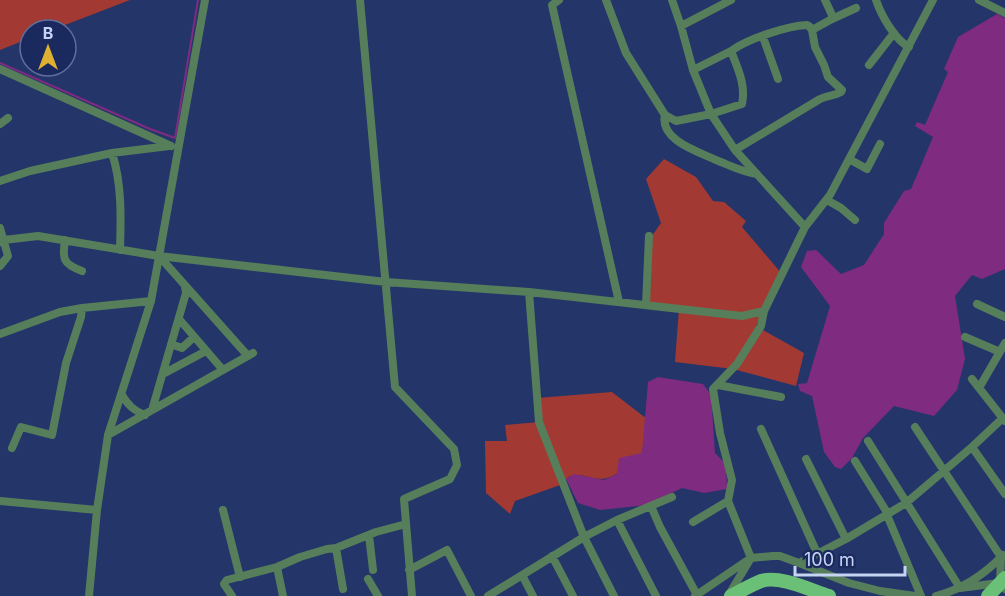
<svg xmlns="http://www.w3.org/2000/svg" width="1005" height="596" viewBox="0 0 1005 596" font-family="Inter,sans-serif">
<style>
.green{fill:#a23a33}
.water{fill:#7f2b80}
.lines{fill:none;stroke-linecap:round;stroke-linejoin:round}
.stream{stroke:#7f2b80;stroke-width:2}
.minor{stroke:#567e5a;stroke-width:8}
.primary{stroke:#6bc078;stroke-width:14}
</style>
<rect width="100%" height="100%" fill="#24356a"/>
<!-- green -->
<path class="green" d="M0 0H130L52 30H30V38L0 50Z
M664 159 696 177 713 201 724 202 746 221 742 227 782 274 756 326 804 353 796 386 733 369 675 362 679 309 646 305 649 240 661 223 646 179Z
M612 392 647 419 642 453C631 462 621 474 607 478 592 483 573 465 563 484L515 501 510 514 486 493 485 441H507L505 425 539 422 537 398Z"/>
<!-- water -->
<path class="water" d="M997 14 1005 18V269L982 279 972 275 955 296 965 359 957 390 934 416 894 406 863 438 852 458 841 469 835 467 824 452 812 396 800 391 798 384 807 383 830 306 801 267 807 251 816 250 841 274 864 265 884 234V223L904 191 911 189 933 137 915 126 917 122 925 125 948 72 944 69 958 37Z
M658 377 703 384 711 395 715 453 726 464 727 489 704 493 682 488 647 505 600 510 578 503 566 479 574 474 604 480 617 474 619 458 642 453 648 382Z"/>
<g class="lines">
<!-- stream -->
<path class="stream" d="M0 63 150 129 175 138 198 0"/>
<!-- minor -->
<path class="minor" d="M360 0 395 387 454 449 457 465 450 479 404 499 412 596
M559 0 552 5 619 302
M606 0 626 53 665 115 676 121 711 114 742 104C746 85 738 69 731 51 748 39 786 26 807 25L809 26 812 30 832 19V15L825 0
M672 0 681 26 693 70 711 114 735 150 805 227
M876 0C881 15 895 40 909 47
M979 0 1005 13
M832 19 856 8
M681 26 731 0
M763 37 778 79
M869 65 894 33
M0 69 171 146
M693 70 731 51
M665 115C659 140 699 152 716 160 729 165 742 172 757 174
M0 124 8 118
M735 150 820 99C828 95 834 96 841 92L842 90 828 77 824 65 815 47 812 30
M112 153C122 184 121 217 120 250
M849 159 867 169 880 144
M0 181 30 171 112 153 169 146
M827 200 841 208 855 220
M0 228 8 256 0 266
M65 240C62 259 63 264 82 271
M0 242 4 240 38 236 159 256 386 282 529 292 742 316 764 311 805 227 830 195 933 0
M159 256 248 356
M529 292 539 422 584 537 614 596
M977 304 1005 317
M646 305 649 236
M179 319 223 370
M0 334 60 312 82 308 151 301
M965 337 1000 352
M171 344 182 348 194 337
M163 374 206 351
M972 379 1005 421
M718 385 781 397
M979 388 1005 343
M122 395C128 405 133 410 145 415
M152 410 186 293 185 286
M915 427 1001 557 1005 556
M761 429 817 553
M108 435 253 353
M868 441 960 588 999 583
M972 447 1005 494
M12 448 21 427 52 435 66 363 81 317 82 308
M806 459 846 539
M855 461 888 514
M0 501 97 510
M651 506 660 527 697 595
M223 510 240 577
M887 515 921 596
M617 520 656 596
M693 522 728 501
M369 535 373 570
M336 548 343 589
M552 556 573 596
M1001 557 1000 583 1005 589
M799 563 846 539 906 503 972 447 1003 418
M277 567 283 596
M409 570 447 550 471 596
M522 575 533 596
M368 579 378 596
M89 596 97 510 108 435 151 301 205 0
M232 596 224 584 227 580 277 567 300 557 327 549 336 548 376 532 406 524
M488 596 584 537 617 520 672 497
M695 596 751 558 773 556H780L799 563 849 583 880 591 915 596
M728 596 751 558 728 501 732 480 720 433 713 389 737 364 761 326 764 311
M936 596C963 589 984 575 1003 555"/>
<!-- primary -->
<path class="primary" d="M731 596C741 591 751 585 761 581 780 575 810 590 829 596
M988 596 1005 578"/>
</g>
<!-- north arrow -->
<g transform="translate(48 48)"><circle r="28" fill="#1a2a5e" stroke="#5f6e9a" stroke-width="1.5"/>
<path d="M0-4.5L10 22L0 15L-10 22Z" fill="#deb133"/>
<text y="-9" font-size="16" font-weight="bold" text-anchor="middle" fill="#c6d4f4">B</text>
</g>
<!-- scale -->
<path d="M795 566v9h110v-9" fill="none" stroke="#c6d4f4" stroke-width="3"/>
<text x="804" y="566" font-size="18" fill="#c6d4f4" stroke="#1a2a5e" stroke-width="4.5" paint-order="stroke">100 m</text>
</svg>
